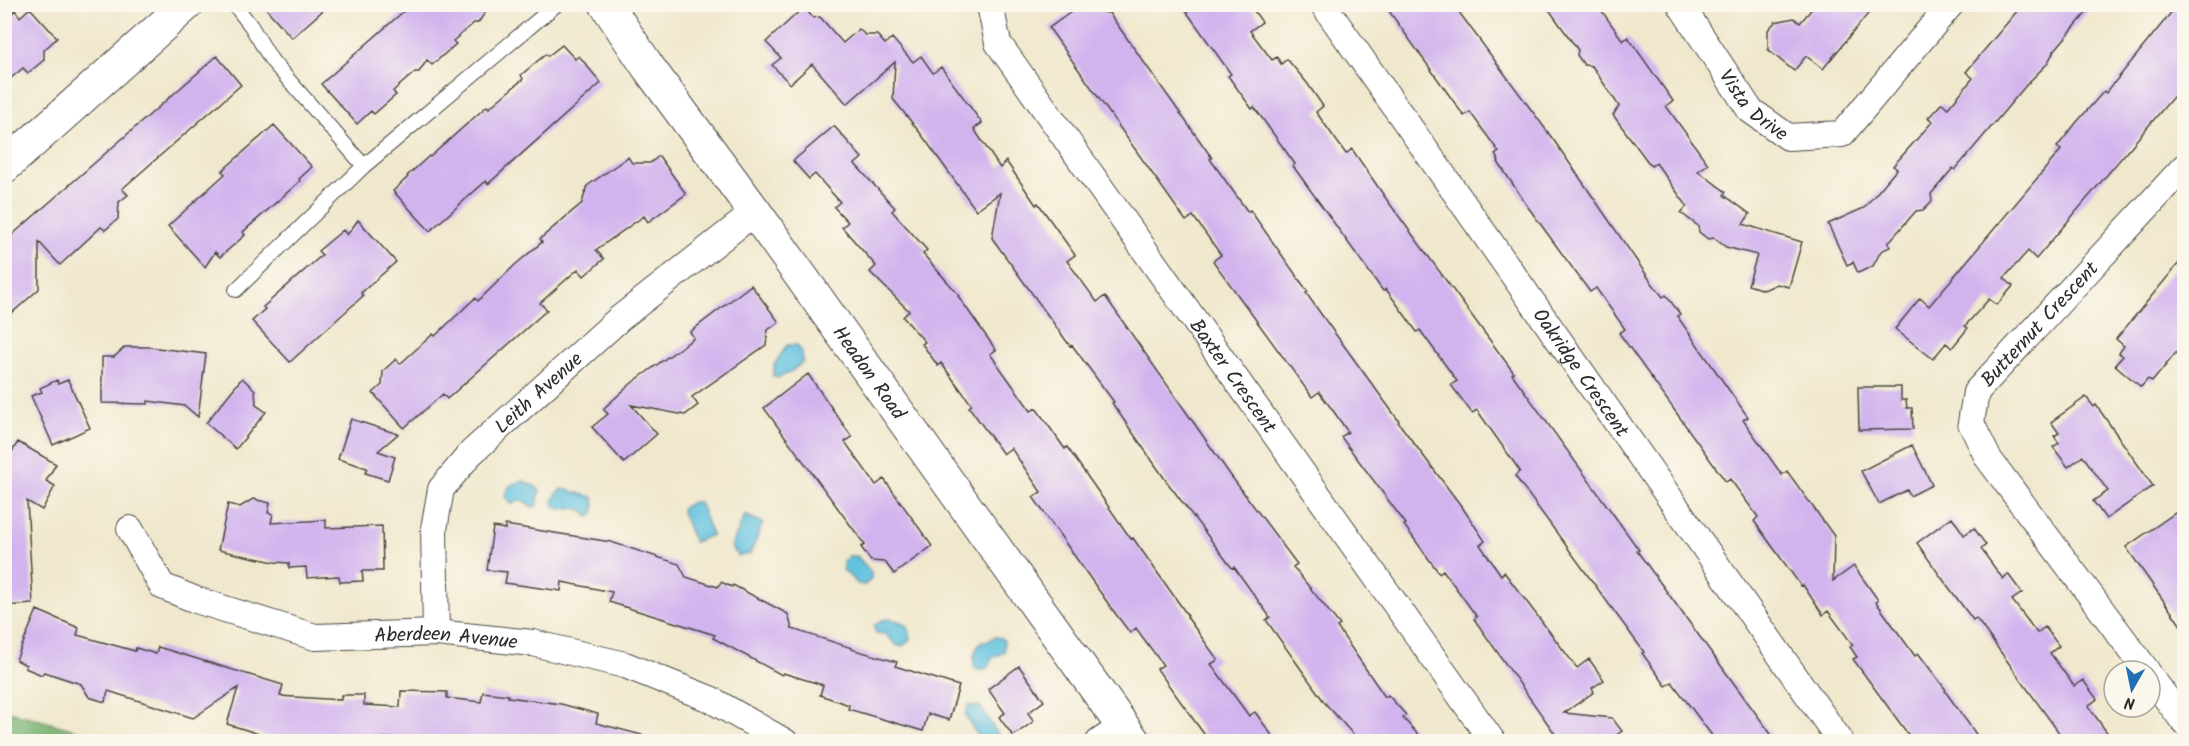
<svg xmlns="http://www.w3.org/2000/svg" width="2189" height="746" viewBox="0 0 2189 746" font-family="Kalam,sans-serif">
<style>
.forest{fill:#78b372;stroke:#526f4e;stroke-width:1.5}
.water{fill:#62c2e0;stroke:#467686;stroke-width:1.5}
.building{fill:#d1b3ee}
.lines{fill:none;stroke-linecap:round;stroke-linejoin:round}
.service-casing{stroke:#494743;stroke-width:16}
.minor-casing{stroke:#494743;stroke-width:28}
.tertiary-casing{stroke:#494743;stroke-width:35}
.service{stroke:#fff;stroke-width:14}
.minor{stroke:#fff;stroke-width:26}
.tertiary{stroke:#fff;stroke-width:33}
.labels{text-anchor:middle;stroke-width:4.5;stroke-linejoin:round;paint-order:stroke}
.street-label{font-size:20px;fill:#2b2b2b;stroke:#fbf7ec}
</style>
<rect width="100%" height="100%" fill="#fbf7ec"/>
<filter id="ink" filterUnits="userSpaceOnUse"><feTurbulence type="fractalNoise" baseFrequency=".0167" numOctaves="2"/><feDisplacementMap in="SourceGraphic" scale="12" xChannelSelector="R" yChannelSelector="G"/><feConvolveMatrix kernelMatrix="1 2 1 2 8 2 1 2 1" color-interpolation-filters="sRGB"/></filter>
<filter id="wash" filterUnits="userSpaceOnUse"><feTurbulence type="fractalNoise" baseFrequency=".008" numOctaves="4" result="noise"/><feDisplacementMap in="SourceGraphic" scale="24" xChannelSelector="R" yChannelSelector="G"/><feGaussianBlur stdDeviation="1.35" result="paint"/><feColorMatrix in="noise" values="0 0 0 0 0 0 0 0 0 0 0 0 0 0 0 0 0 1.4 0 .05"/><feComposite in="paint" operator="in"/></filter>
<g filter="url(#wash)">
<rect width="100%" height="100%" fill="#f0e8cd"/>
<!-- forest -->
<path class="forest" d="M4 710H5L113 741H5Z"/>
<!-- water -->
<path class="water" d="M787 345H797L802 352 803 362 789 373 777 378 772 375 774 373V365Z
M524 481 536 487 540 491 537 506 530 507 529 504 522 500 512 504 505 497C508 485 512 483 524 481Z
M563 489 593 497 595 504 593 514 588 517 586 512C581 510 576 507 571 508 561 509 561 511 553 504 554 496 556 493 563 489Z
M692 502H699L712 535 694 542 681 509Z
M745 515 763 523 750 554 739 556 731 547Z
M849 556H857L871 572V579L865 585 858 584 843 570V562Z
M889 619C901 621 912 625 910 639 898 654 895 642 885 634L876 633 874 626 882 620Z
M994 637 1001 638 1004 641V652L993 657 987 668 981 670 975 668C972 659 975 647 983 641L987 642Z
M969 705 976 707 980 706 1001 739 996 741H981L965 715Z"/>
<g id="blocks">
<!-- building -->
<path class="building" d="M262 4H330L292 38Z
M412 4H491L478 23H474L453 41 456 44 432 65 427 60 419 72H415L393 91 396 95 374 114 371 111 357 124 321 84Z
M1082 4H1089L1094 11 1109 13 1212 158 1210 159 1248 212 1250 210 1308 292 1306 293 1331 328 1399 421 1398 422 1462 507 1485 541 1480 545 1501 575 1504 572 1577 668 1589 659 1604 680 1592 688 1594 692 1564 713 1612 718 1622 731 1608 741H1560L1474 619 1477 617 1443 570 1439 573 1404 525 1406 524 1341 437 1348 432 1334 412 1319 392 1312 397 1213 261 1221 255 1193 216 1186 221 1049 28Z
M1181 4H1249L1262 22 1250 31 1272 60 1277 57 1281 64 1287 59 1307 83 1323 106 1316 112 1346 154 1352 149 1387 200 1514 373 1512 374 1639 550 1637 551 1776 741H1716L1672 682 1666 686 1642 653 1644 652 1515 476 1520 471 1477 410 1472 413 1451 385 1457 381 1420 330 1417 332 1386 289 1383 291 1293 166 1295 164 1254 107 1252 109 1228 76 1231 74Z
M1384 4H1453L1555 142 1652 283 1663 297 1666 295 1680 314 1677 316 1748 417 1743 420 1782 475 1787 471 1834 536 1833 581 1854 566 1878 600 1876 602 1915 656 1918 653 1946 690 1945 691 1981 741H1913L1853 659 1857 657 1850 647 1853 645 1828 611 1823 615 1803 585 1801 586 1754 521 1758 517 1730 479 1726 482 1619 333 1625 329 1596 288 1590 292 1528 207 1498 162 1499 161 1495 155 1499 152 1470 112 1464 116Z
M1545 4H1597L1623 41 1628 37 1673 101 1666 106 1708 164 1698 171 1726 192 1724 195 1750 214 1743 224 1802 242 1789 287 1777 284 1764 290 1748 285 1757 255 1726 247 1714 238 1708 239 1699 232 1698 226 1681 213 1687 206 1656 163 1651 166 1613 115 1619 106 1592 66 1584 65 1577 55 1578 50Z
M1816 4H1876L1823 69 1806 56 1794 71 1768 50V30L1775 22 1794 18 1800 23Z
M2023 4H2094L2054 51 2047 64 2028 83 1955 170 1953 168 1931 194 1932 201 1923 210 1916 211 1888 243 1890 247 1881 251 1873 266 1858 273 1853 262 1847 265 1828 224 1864 208 1897 169 1893 166 1933 121 1928 118 1942 103 1948 108 1973 78 1966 72Z
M2178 4H2184V84L2036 259 2028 251 2004 278 2013 286 1997 305 1989 299 1965 326 1968 328 1952 348 1946 343 1933 359 1895 329 1920 298 1929 306 2061 150 2057 147 2076 123 2104 91 2106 93Z
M804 7 813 18 820 17 843 43 859 29 865 35H877L885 44 892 38 913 62 921 56 933 73 941 67 982 123 974 129 1000 168 1006 161 1036 205 1038 203 1075 255 1067 261 1097 302 1105 296 1231 476 1297 564 1293 567 1340 625 1337 627 1385 697 1388 695 1406 715 1403 718 1424 741H1359L1325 703 1266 620 1270 617 1234 567 1232 568 1167 482 1112 403 1114 402 1072 345 1070 346 992 238 1000 193 976 210 921 134 893 99 895 62 847 104 812 64 790 84 772 65 781 58 766 42Z
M30 8 57 38 44 50V60L28 73 23 68 4 84V21L15 10 20 17Z
M562 45 575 59 579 56 601 83 488 184 486 181 430 231 393 191 408 177 407 176 429 156 430 157 487 106 489 108 523 79 521 75 546 54 548 56Z
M217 56 241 85 122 189 128 195 119 202 118 219 105 230 101 227 60 265 39 242V289L4 320V242Z
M274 125 312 167 299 179 300 181 243 232 245 235 220 257 215 252 205 267 168 226 225 174 222 171Z
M834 126 862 158 855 164 895 208 892 211 927 250 923 254 959 295 958 296 996 350 990 354 1031 411 1036 408 1065 449 1067 447 1131 539 1133 538 1188 616 1187 617 1218 660 1211 664 1249 716 1255 712 1276 741H1209L1157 669 1163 665 1136 628 1130 633 1112 609 1033 497 1041 492 1011 448 1003 454 969 407 972 405 941 363 938 366 922 344 925 342 903 317 909 311 870 272 876 266 842 227 848 222 834 207 840 202 815 174 809 179 793 161Z
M659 156 686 194 648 222 644 216 596 250 604 259 584 276 578 269 540 303 547 310 447 399 443 394 404 428 373 393 382 385 383 371 396 359 400 364 433 334 435 336 475 298 478 301 515 265 542 242 540 239 582 203 587 186 628 157 632 163H650Z
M358 220 396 262 361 293 363 296 290 362 252 321 265 309 263 307 322 255 318 251 343 230 347 235Z
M2184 257V343L2152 382 2148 379 2141 387 2115 365 2123 356 2119 353 2124 346 2116 339Z
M751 285 779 322 768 330 766 345 692 397 698 405 685 415 631 405 657 434 624 463 592 427 608 414 603 409 633 382 694 338 690 332Z
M125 347H149L206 354 198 417 185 406 148 401V404L102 403V357H114Z
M808 374 852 437 845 442 876 485 884 479 932 546 894 574 885 562 871 561 861 547 865 545 764 408Z
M242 378 255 390 256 405 266 412 236 449 206 423Z
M57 380 58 384 68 380 90 428 53 445 31 396 42 392 40 388Z
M1858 387H1901V400H1906L1907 408H1912L1913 429 1859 430Z
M2086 397 2094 407 2096 405 2153 486 2106 519 2093 501 2108 491 2083 456 2068 467 2053 447 2059 443 2054 436 2059 433 2051 422Z
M351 419 398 434 378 451 395 457 388 480 365 473 367 468 338 459Z
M18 442 56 464 46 481 55 486 42 510 27 501 33 604 4 606V449L11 453Z
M1912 445 1932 485 1910 496 1907 490 1879 504 1861 471Z
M253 499 270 503 268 513 273 514 271 523 326 520V528L382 526 383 571H362L363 581 340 582 339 576 307 578 306 567 289 568V563L274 562 218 550 228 504 240 507Z
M2184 507V630L2126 547Z
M1952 517 1964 535 1974 528 1986 545 1981 549 2003 579 2008 574 2022 593 2012 600 2037 633 2045 627 2059 646 2050 653 2074 686 2083 680 2097 699 2088 706 2113 741H2065L1976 618 1973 620 1941 577 1917 543Z
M505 525 611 542 679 564 686 577 718 587 721 582 732 587 733 585 788 614 792 629 852 648 851 649 897 662 895 666 959 686 949 720 928 714 923 731 848 709 849 705 820 695 823 685 783 673 782 675 713 638 715 635 609 602 612 592 562 582 561 591 505 583 507 572 487 570 493 527 505 529Z
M37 610 79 628 77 635 135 651 136 648 156 654 158 647 283 685 280 696 341 700V695H364V705L400 707 401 691 447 692V698L481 702 483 692 508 695V697L561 704 598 714 596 723 642 735V741H414L412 739 383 738V741H282L227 724 238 688 193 718 108 691 105 702 89 697 81 684 44 672 42 675 25 668 26 665 16 660Z
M1019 666 1044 701 1028 713 1034 721 1013 736 999 717 1005 713 988 689Z"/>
</g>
</g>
<g filter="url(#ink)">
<use href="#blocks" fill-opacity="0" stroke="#494743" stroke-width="1.5"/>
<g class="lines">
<defs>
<path id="service" d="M234 4 251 26 272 61 364 166
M236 290 364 166 557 4"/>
<g id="minor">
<path id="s1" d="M994 4 991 10 998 43 1493 742"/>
<path id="s2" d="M1323 4 1841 742"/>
<path id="s3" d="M1680 4 1750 110 1788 137 1842 134 1951 4"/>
<path id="s4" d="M130 529 162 586 196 600 315 637 436 633 533 643 625 665 710 699 785 742"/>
<path id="s5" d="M436 633 434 529 441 489 471 453 619 319 755 212"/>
<path id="s6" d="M2147 671 1988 458 1971 423 1976 392 2184 167"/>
<path d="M2150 676 2184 722"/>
<path d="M1099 742 1123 726"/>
</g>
<g id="tertiary">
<path id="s7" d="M606 4 648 67 755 212 1134 742"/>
<path d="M4 167 187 4"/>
</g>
</defs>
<!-- service casing -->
<use href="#service" class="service-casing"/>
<!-- minor casing -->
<use href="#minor" class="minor-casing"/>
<!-- tertiary casing -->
<use href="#tertiary" class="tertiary-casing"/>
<!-- service -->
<use href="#service" class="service"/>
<!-- minor -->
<use href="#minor" class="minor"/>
<!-- tertiary -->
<use href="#tertiary" class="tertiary"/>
</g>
</g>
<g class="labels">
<!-- street labels -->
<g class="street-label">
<text dy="7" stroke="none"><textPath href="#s3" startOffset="126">Vista Drive</textPath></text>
<text dy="7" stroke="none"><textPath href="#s6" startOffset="429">Butternut Crescent</textPath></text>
<text dy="7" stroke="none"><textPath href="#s7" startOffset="453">Headon Road</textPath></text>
<text dy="7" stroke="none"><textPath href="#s2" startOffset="450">Oakridge Crescent</textPath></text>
<text dy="7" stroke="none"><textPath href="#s1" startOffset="448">Baxter Crescent</textPath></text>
<text dy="7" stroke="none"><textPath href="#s5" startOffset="282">Leith Avenue</textPath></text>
<text dy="7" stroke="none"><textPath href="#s4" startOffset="358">Aberdeen Avenue</textPath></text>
</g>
</g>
<!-- margin -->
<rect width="2189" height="746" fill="none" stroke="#fbf7ec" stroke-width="24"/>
<!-- north arrow -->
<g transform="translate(2132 689) rotate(189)"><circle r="28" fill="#fbf7ec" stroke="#a8a59f" stroke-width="1.5"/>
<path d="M0-4.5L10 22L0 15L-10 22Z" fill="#1f6fb2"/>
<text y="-9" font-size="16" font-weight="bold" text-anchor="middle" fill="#2b2b2b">N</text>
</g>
</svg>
